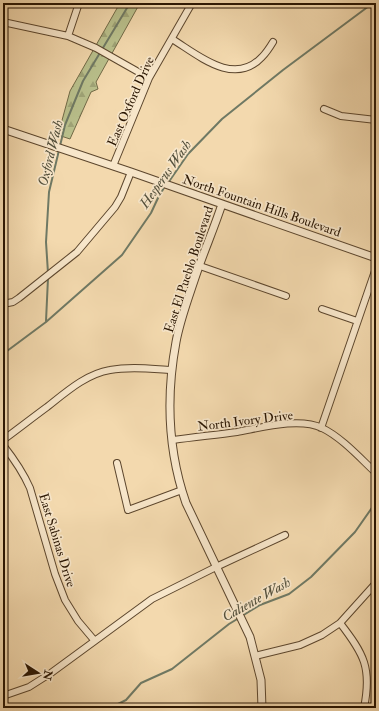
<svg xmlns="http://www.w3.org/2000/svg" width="379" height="711" viewBox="0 0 379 711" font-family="'IM FELL Double Pica',serif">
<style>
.forest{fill:url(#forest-firs);stroke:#716a47}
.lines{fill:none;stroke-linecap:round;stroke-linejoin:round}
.stream{stroke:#6f7964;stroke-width:2}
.minor-casing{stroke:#5c462d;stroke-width:8}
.tertiary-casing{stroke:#5c462d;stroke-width:9}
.minor{stroke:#f7e6ca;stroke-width:6}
.tertiary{stroke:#f7e6ca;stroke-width:7}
.labels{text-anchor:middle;stroke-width:3.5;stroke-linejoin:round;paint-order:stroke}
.street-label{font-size:13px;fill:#291502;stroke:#f7e6ca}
.water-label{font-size:14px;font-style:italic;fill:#524f3b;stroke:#f7e6ca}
</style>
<defs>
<pattern id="forest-firs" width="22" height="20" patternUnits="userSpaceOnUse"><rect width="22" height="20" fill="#b9c08c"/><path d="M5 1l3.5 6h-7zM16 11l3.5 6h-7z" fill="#9fa477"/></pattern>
</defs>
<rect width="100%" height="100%" fill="#f3d9ae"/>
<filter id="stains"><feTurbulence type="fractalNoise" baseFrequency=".005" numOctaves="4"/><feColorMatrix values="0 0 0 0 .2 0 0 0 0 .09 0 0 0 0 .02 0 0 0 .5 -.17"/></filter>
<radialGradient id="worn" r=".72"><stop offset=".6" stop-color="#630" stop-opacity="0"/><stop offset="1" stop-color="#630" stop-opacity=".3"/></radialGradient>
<!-- forest -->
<path class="forest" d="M120 3H140L96 82 98 89 91 92 70 139 58 135 70 91Z"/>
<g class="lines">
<!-- stream -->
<path class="stream" d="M168 183 188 154 222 119 283 70 373 3
M48 273 46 242 49 192 65 125 83 81 130 3
M46 321 48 278
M3 354 46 322 122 255 151 213 158 198 165 186
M242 616 260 605 289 594 311 577 355 532 376 502
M110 708 126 700 141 683 172 669 229 624 239 618"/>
<defs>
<path id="minor" d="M3 22 68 36 96 48 149 78
M68 36 79 3
M172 39C198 55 234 87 262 57 266 53 270 47 273 42
M324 109 341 116 376 120
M113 166 149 78 192 3
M200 266 286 296
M3 304 13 302 19 298 77 252 115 207 121 197 131 172
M322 309 357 321
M321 428 376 268
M3 440C18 429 32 418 47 407 66 392 86 374 110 370 131 366 152 369 172 370
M173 440C194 437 215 435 237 432 260 428 299 417 322 428 341 437 360 458 376 473
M3 445C14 459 23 472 30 488L55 574 65 600 78 621 94 640
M117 463 128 510 182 490
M340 623C364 654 372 668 364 708
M255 656 300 645 322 635 340 623 376 583
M3 696 29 687 51 673 152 599 216 567 285 535"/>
<path id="tertiary" d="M3 129 131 172 376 258
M222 204C214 229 203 253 195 278 188 299 180 320 176 342 166 396 168 451 186 503L250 637 261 680 262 708"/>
</defs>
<!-- minor casing -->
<use href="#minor" class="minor-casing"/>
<!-- tertiary casing -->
<use href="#tertiary" class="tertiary-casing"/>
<!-- minor -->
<use href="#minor" class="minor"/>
<!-- tertiary -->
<use href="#tertiary" class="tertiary"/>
</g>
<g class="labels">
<!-- street labels -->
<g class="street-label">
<text transform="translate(130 101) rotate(-66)" y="5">East Oxford Drive</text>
<text transform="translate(262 205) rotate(19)" y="5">North Fountain Hills Boulevard</text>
<text transform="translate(188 269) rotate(-72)" y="5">East El Pueblo Boulevard</text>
<text transform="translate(245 420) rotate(-7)" y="5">North Ivory Drive</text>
<text transform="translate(58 540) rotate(73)" y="5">East Sabinas Drive</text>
</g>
<!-- water labels -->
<g class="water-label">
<text transform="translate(50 153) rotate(-76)" y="5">Oxford Wash</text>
<text transform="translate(165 174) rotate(-55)" y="5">Hesperus Wash</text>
<text transform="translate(256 599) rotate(-29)" y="5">Caliente Wash</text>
</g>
</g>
<!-- margin -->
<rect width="379" height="711" fill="none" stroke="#f3d9ae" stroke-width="16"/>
<rect x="4" y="4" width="371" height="703" fill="none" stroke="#291502" stroke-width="2"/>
<rect x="8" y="8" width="363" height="695" fill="none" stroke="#291502"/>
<!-- north arrow -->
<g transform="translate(38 673) rotate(102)" stroke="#f7e6ca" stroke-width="3" paint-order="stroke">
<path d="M0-3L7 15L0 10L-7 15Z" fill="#291502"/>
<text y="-6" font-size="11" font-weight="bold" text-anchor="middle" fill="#291502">N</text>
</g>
<rect width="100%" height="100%" filter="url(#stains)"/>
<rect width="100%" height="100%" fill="url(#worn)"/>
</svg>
